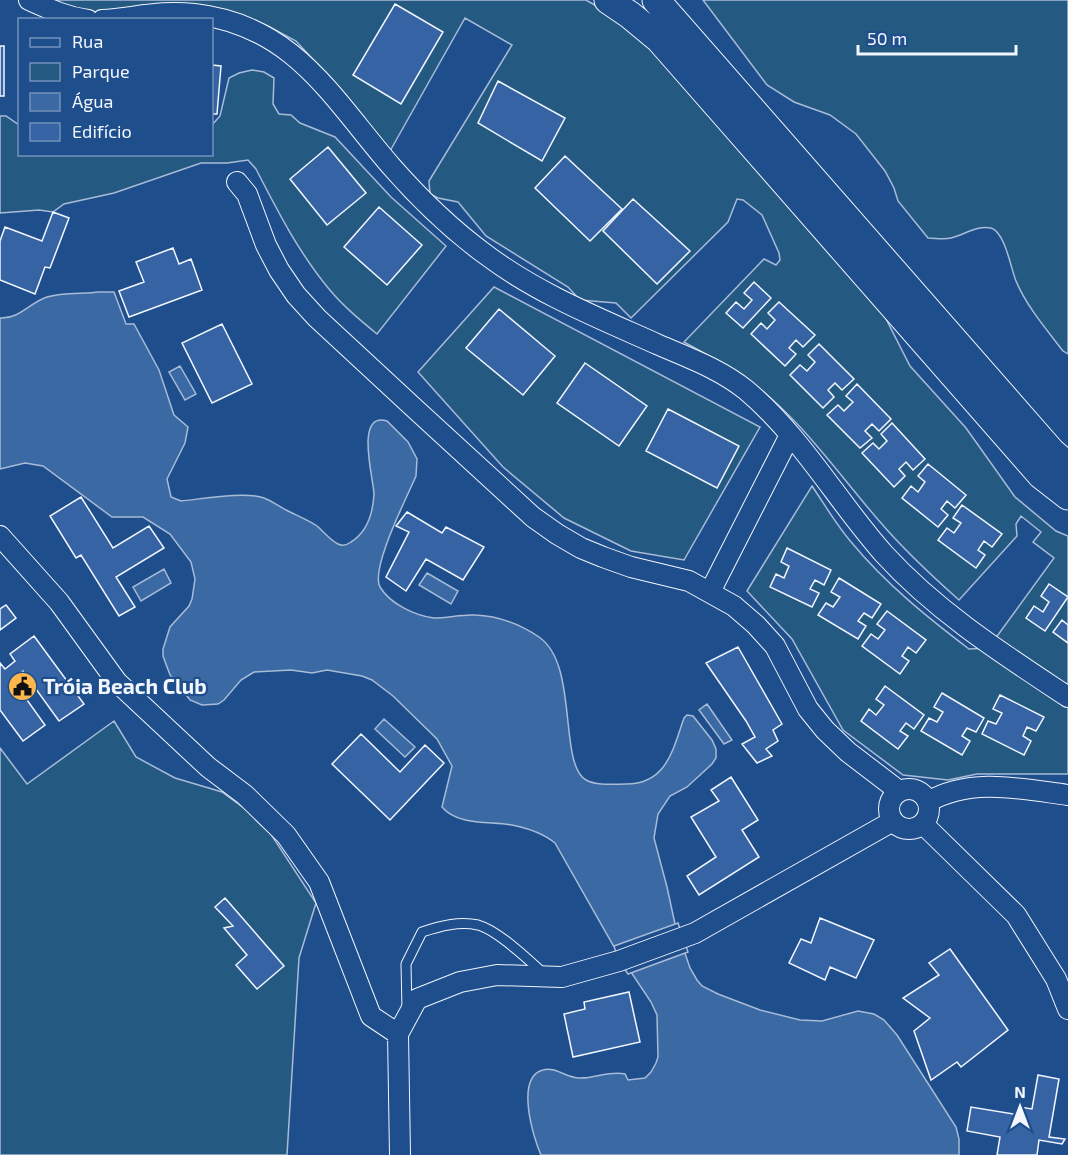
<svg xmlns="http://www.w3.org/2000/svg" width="1068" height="1155" viewBox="0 0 1068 1155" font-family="'Exo 2',sans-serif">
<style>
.green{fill:#245a82;stroke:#a8bbd7;stroke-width:1.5}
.water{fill:#3b69a3;stroke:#a8bbd7;stroke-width:1.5}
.pier{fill:#1f4e8c;stroke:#a8bbd7;stroke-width:1.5}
.building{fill:#3563a3;stroke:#f2f6ff;stroke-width:1.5}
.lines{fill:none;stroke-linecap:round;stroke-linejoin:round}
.lane-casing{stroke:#f2f6ff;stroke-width:11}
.street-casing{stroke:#f2f6ff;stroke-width:22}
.secondary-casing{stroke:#f2f6ff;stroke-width:29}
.lane{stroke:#1f4e8c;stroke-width:9}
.street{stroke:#1f4e8c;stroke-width:20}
.secondary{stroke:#1f4e8c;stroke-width:27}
.labels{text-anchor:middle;stroke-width:4.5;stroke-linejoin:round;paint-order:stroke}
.poi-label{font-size:21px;font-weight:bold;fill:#f2f6ff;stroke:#1f4e8c;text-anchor:start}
</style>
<rect width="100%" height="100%" fill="#1f4e8c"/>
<!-- green -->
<path class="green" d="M53 0H586L600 8 644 41 884 315 910 366 966 428 1015 497 1056 531 1068 536V774H977L948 780 903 775 843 730 792 639 747 591 812 486C825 505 837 526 852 543 886 584 927 617 969 649L986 648 995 639 1054 558 1033 542 1041 532 1021 516 1016 524 1017 536 959 600C932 576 905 551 881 523 838 474 801 418 747 379 728 365 705 354 684 342L764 259 776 265 780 260 779 253 762 215 743 200 737 199 728 222 631 318 616 303 580 300 568 287 486 236 458 202 438 198 430 194 429 181 512 45 465 18 390 151 346 95 296 41 268 26 240 17 83 12Z
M703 0H1068V354L1063 351C1047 330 1027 307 1016 281 1011 269 1005 232 991 228 977 225 964 235 951 238 944 240 935 238 928 238L898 201 894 188 885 171 856 134 830 115 794 102 767 85Z
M252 70 264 72 274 78 273 104 279 114 291 115 300 123 335 137 391 197 446 246 377 334C360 320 343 306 329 289 299 253 277 210 256 169L248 160 227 163H201L114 193 64 204 53 212 39 210 0 213V116H6L19 125 20 154H212V125L220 116 229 78 239 73Z
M494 287 760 427 684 560 631 551 564 518 503 467 418 372Z
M114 721 136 757 175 778 222 792 263 822 316 903 299 958 287 1155H0V748L27 784Z"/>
<!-- water -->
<path class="water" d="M99 292H114L126 324H134L159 370 174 415 188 427 185 443 167 479 171 497 181 501C202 499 245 491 264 498 272 501 280 507 288 511 298 516 308 520 317 526 323 531 330 540 338 544 342 546 347 545 351 542 367 532 373 513 374 494 374 481 354 411 387 421L408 442 417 459 416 476C407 497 370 569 380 587 390 604 416 616 434 618 448 618 462 614 475 615 499 616 520 624 539 637 579 664 558 764 586 780 597 786 614 784 626 784 667 784 673 749 684 718L687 715 693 716 712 740 716 749V758L712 764 687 787 670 796 658 814 654 838 667 887 675 924 690 968 697 980 702 986 718 994 760 1010 800 1020 822 1021 858 1011 874 1014 884 1020 897 1035 956 1127 959 1139V1155H541C533 1137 515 1077 543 1070 554 1066 567 1078 579 1078 594 1079 610 1070 625 1074L628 1080 645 1078 651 1072 656 1063 658 1057 657 1015 651 1002 613 945 555 843C544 834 527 828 512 825 490 821 458 826 442 807L452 766 437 739 393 696 372 680 362 676 327 670 312 673 291 670 254 672 241 680 224 700 218 704 202 705 190 700 170 675 163 656V649L170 627 189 606 192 599 195 579 191 562 170 534 143 517H112L43 466 25 463 0 469V318C20 319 29 303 47 297 62 292 83 294 99 292Z
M180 366 196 394 185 400 169 372Z
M164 569 171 583 141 601 133 587Z
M427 573 458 591 451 604 419 585Z
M707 704 732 740 724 744 699 710Z
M384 719 415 747 405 757 375 729Z"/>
<!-- pier -->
<path class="pier" d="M678 923 688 952 628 974 618 959 614 946Z"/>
<!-- building -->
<path class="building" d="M395 4 443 32 401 104 353 75Z
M0 46H4V96H0Z
M212 65 221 66 217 114H212Z
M498 81 565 118 542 161 478 123Z
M328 147 366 193 327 225 290 179Z
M565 156 622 209 590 241 535 188Z
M633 199 690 251 657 284 603 231Z
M379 207 422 245 387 285 344 247Z
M53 212 69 218 50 268 45 267 35 294 0 280V241L5 227 42 241Z
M173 248 179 264 191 259 202 290 129 317 119 291 144 282 136 262Z
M754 282 771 298 743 328 726 313 736 302 744 309 752 300 744 293Z
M779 302 815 335 803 347 796 340 789 348 796 354 785 366 751 334 761 323 767 329 775 320 768 313Z
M499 309 555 356 523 395 466 348Z
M222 324 252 384 212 403 182 343Z
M819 344 854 379 842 390 835 383 828 390 834 397 823 408 790 375 800 365 807 371 815 362 808 355Z
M585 363 647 406 619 446 557 403Z
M857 384 891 419 879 431 872 424 865 431 872 438 860 448 827 415 838 405 844 411 853 402 846 396Z
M668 409 739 446 717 488 646 451Z
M892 423 925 459 913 470 906 462 899 469 905 476 894 487 862 453 873 443 879 449 887 441 881 434Z
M928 464 966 495 955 508 947 501 941 509 948 515 938 527 902 498 911 486 918 492 925 482 918 476Z
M81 497 113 548 149 526 164 548 116 577 135 607 119 616 81 555 76 558 50 516Z
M962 505 1002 534 992 547 984 541 978 550 985 555 976 568 938 540 947 528 954 533 961 523 953 518Z
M407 512 442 533 446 527 484 547 463 580 426 559 406 591 386 577 409 532 396 526Z
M787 548 831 570 824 585 815 580 810 589 819 593 812 607 770 587 776 574 784 578 789 566 781 562Z
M839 578 881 604 872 618 864 613 858 621 866 626 858 639 818 615 826 603 833 607 840 597 831 592Z
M1049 584 1068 597 1045 631 1026 618 1034 606 1043 612 1049 602 1041 596Z
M6 605 16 618 0 630V609Z
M887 611 926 640 916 653 908 647 902 656 909 661 900 674 862 646 871 634 878 639 885 630 877 624Z
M1062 620 1068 625V643L1053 632Z
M34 636 84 704 59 721 23 671 12 679 45 725 23 741 0 710V663L5 669 15 661 10 654Z
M738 647 782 724 773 730 778 741 766 749 772 756 757 763 742 744 755 737 746 721 706 663Z
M885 686 924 715 914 729 906 723 900 731 908 736 898 749 861 721 869 709 876 715 884 705 876 699Z
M942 693 984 718 976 732 967 728 962 736 970 741 962 755 921 731 929 718 937 722 943 712 934 707Z
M1000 695 1044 717 1036 731 1027 727 1023 736 1031 741 1024 755 982 734 988 721 996 724 1002 713 993 709Z
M361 734 400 772 425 745 444 763 390 820 332 764Z
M731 777 758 820 742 830 759 857 699 895 687 876 716 857 691 817 719 801 711 790Z
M225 898 284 966 257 989 236 965 247 955 224 928 233 926 215 907Z
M820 918 874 940 856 978 830 967 825 980 789 963 801 939 811 943Z
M950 949 1008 1030 961 1067 957 1062 931 1080 914 1031 930 1018 903 998 939 975 929 963Z
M629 992 640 1042 573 1057 564 1014 585 1009 584 1002Z
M1038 1075 1059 1079 1049 1137 1065 1139 1062 1144 1039 1140 1037 1155H997L1000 1137 967 1131 971 1107 1019 1115 1020 1107 1032 1109Z"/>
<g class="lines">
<defs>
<path id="lane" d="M407 1010 406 964 422 932C440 926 459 921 478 925 497 930 528 959 543 973"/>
<path id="street" d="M29 0C49 9 66 17 88 20
M102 20C134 18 161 10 194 14 294 25 332 98 391 166 419 198 451 229 485 254 538 294 599 318 659 345 689 358 720 369 746 390 801 436 837 501 884 554 937 612 1003 654 1068 697
M237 182 247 194 266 245 279 270 296 295 317 318 412 406 533 517 557 534 581 548 603 557 631 567 689 581 734 606 756 625 775 646 808 709 825 730 848 752 899 791
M0 536 59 602 117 682 208 767 245 795 286 835 319 882 371 1016 398 1034
M710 592 790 435
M889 809a20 20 0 1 1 40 0a20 20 0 1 1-40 0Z
M928 802C971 777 1022 789 1068 795
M923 824 1016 915 1056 979 1068 1009
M400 1155 398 1034 417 999 460 982 497 975 562 977 619 961 695 933 893 821"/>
<path id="secondary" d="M608 0 630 15 659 39 1041 475 1068 496
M656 0 1051 451 1068 466"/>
</defs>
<!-- lane casing -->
<use href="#lane" class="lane-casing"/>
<!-- street casing -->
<use href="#street" class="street-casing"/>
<!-- secondary casing -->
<use href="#secondary" class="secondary-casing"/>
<!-- lane -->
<use href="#lane" class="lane"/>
<!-- street -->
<use href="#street" class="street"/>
<!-- secondary -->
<use href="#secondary" class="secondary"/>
</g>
<!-- icons -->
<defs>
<symbol id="civic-disc" viewBox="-11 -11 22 22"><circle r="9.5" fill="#ffb74d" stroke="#1f4e8c"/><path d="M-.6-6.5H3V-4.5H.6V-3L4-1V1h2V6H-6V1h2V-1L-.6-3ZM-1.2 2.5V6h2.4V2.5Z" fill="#111"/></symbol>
</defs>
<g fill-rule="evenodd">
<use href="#civic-disc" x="6" y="670" width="33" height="33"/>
</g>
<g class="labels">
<!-- poi labels -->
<g class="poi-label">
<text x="43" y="694">Tróia Beach Club</text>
</g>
</g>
<!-- legend -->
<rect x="18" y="18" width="195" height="138" fill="#1f4e8c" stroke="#7391ba" stroke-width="1.5"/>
<rect x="30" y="38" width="30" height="9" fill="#1f4e8c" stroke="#7391ba" stroke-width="1.5"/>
<text x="72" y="48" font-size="18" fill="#f2f6ff">Rua</text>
<rect x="30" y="63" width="30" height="18" fill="#245a82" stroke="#7391ba" stroke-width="1.5"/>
<text x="72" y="78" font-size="18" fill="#f2f6ff">Parque</text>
<rect x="30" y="93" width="30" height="18" fill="#3b69a3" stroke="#7391ba" stroke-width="1.5"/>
<text x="72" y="108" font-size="18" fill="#f2f6ff">Água</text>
<rect x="30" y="123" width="30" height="18" fill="#3563a3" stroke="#7391ba" stroke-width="1.5"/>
<text x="72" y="138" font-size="18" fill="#f2f6ff">Edifício</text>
<!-- north arrow -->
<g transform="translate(1020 1107)" stroke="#1f4e8c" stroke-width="4.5" paint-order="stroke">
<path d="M0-4.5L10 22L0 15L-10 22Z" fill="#f2f6ff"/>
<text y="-9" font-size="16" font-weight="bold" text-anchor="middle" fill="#f2f6ff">N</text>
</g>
<!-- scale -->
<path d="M858 45v9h158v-9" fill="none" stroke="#f2f6ff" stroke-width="3"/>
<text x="867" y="45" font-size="18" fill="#f2f6ff" stroke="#1f4e8c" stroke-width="4.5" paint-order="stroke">50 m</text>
</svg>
